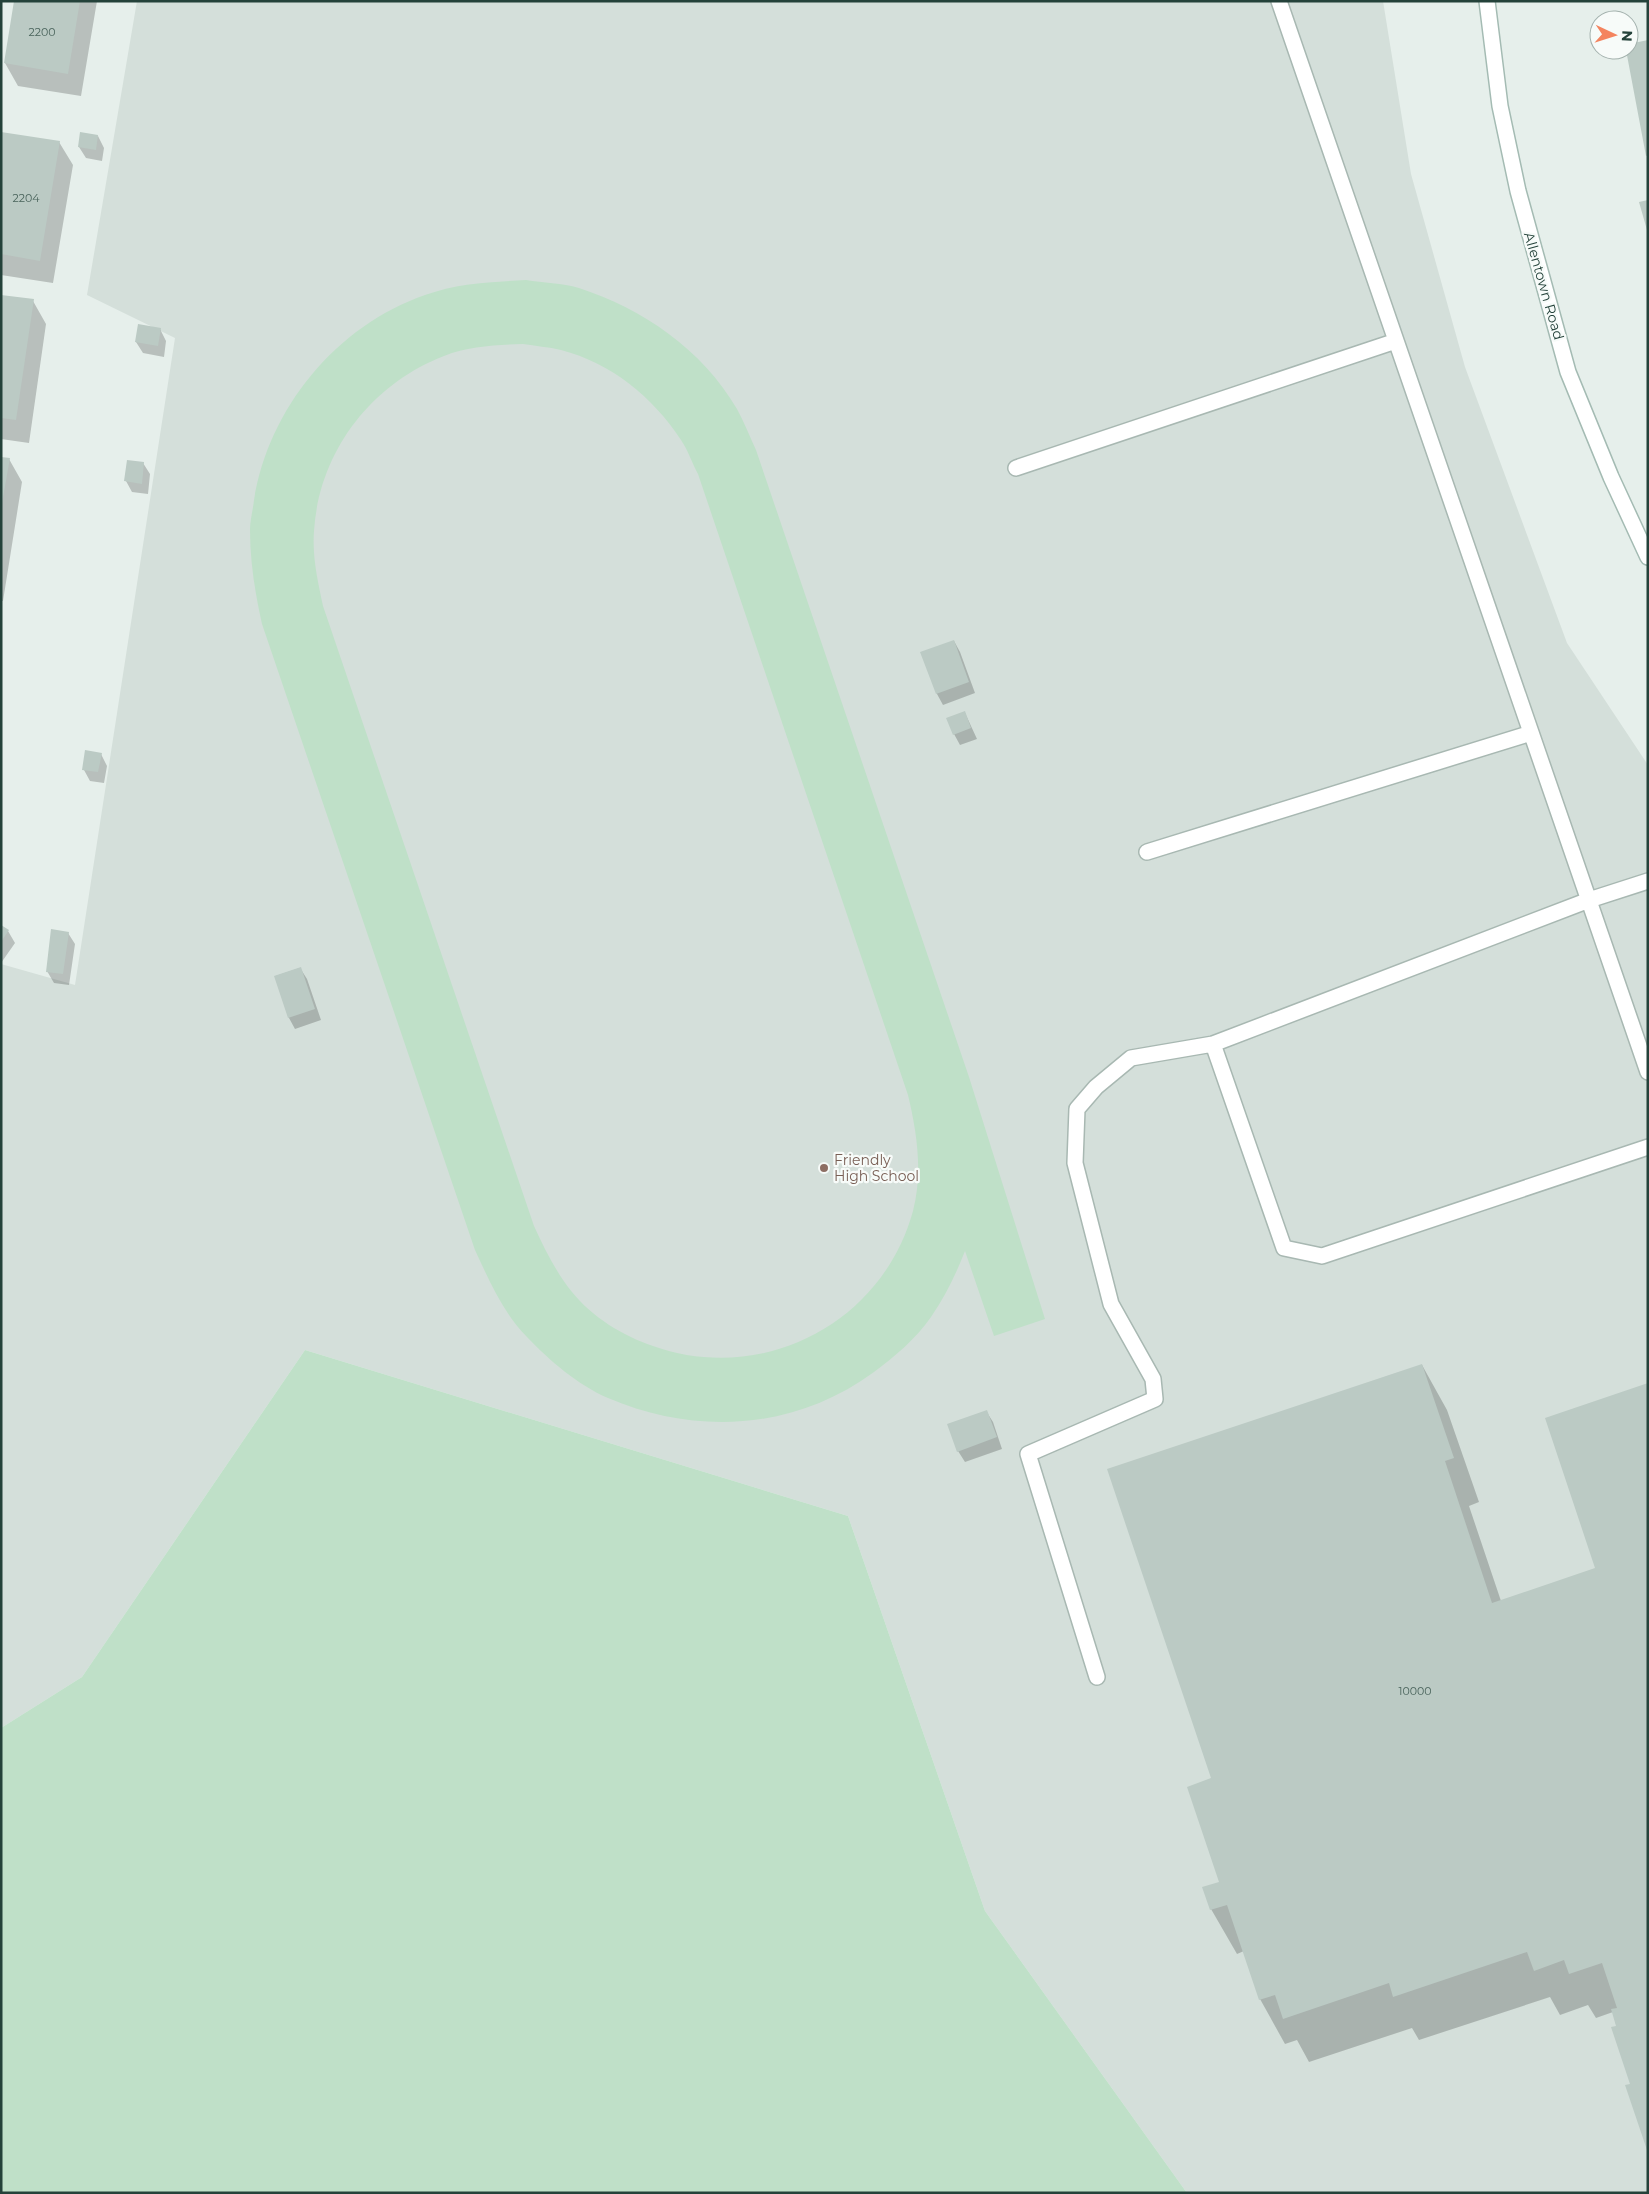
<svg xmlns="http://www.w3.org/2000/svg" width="1649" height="2194" viewBox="0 0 1649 2194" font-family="Montserrat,sans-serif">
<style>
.built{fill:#d4dfda}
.green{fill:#bfe0c8;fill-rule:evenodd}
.shadow{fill:#0003}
.building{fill:#bbcac4}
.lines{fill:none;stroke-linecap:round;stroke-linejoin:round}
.service-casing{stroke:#a8b8b2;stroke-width:18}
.secondary-casing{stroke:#a4bbb3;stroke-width:18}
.service{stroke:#fff;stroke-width:15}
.secondary{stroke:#fff;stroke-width:15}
.education-dot{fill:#8d6e63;stroke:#f7fbf9;stroke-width:2}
.labels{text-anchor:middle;stroke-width:4.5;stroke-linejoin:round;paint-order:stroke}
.number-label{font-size:11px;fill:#4a645c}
.street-label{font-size:14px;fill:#24423a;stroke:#f7fbf9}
.education-label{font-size:14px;fill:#785e54;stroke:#f7fbf9;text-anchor:start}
</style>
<rect width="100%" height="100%" fill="#e6efeb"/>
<!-- built -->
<path class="built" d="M137 1H1383L1411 174 1465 367 1567 643 1648 765V2193H1187L985 1911 848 1516 305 1350 82 1677 1 1728V964L75 985 175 338 87 295Z"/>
<!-- green -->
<path class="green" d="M526 280C543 283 562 283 579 288 643 309 702 349 737 409 744 422 750 437 756 450L969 1077 1045 1319 994 1336 965 1251C956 1274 945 1297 931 1317 916 1339 894 1357 874 1372 795 1430 697 1436 608 1398 578 1385 550 1361 527 1337 503 1313 489 1280 475 1250L262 624C255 592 250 562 250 530 250 520 253 510 254 500 269 408 336 326 425 295 458 283 491 282 526 280ZM523 344C535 346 549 347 561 350 611 363 653 397 681 440 688 450 692 463 698 474L908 1095C917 1133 923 1172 913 1211 882 1324 762 1385 653 1346 623 1336 592 1317 572 1292 556 1272 545 1250 534 1226L323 606C318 582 312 557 314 531 319 452 371 384 444 356 469 346 496 345 523 344Z
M305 1350 848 1516 985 1911 1187 2193H1V1728L82 1677Z"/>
<!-- shadow -->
<path class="shadow" d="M15 1H97L81 96 18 86 5 63Z
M1 133 59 142 73 165 53 283 1 275Z
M98 136 104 148 102 161 86 158 79 147Z
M1 296 33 301 46 324 29 443 1 439Z
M160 329 166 341 164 357 143 353 136 342Z
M1 458 9 459 22 482 3 601H1Z
M143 463 150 474 148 494 132 492 126 481Z
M954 641 960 652 975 693 943 705 937 694 922 653Z
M965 713 977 739 960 745 954 734Z
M101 754 107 766 104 783 90 781 84 770Z
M1 926 8 931 15 943 1 963Z
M68 933 75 944 69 985 54 983 47 971Z
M300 968 307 979 321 1020 295 1029 289 1018 276 976Z
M1422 1365 1447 1410 1479 1502 1469 1506 1501 1601 1597 1569 1648 1385 1631 2085 1613 2012 1596 2018 1588 2005 1560 2015 1550 1997 1419 2040 1412 2028 1309 2062 1297 2040 1285 2044 1260 1999 1244 1951 1237 1954 1211 1909 1220 1883 1212 1779Z
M986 1411 993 1422 1002 1449 965 1462 958 1451Z"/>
<!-- building -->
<path class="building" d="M14 1H80L68 74 4 63Z
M1648 40V155L1646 156 1626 50H1629V44Z
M1 132 60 141 40 261 1 254Z
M80 132 98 135 96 150 78 147Z
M1648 200V230H1647L1639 202Z
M1 295 34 299 16 420 1 418Z
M138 324 161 328 158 346 135 342Z
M1 457 10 458 2 503H1Z
M127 460 144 462 142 484 124 481Z
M954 640 969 682 936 694 920 652Z
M965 711 971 728 953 735 946 718Z
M85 750 102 753 98 772 82 770Z
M1 925 9 930 1 942Z
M51 929 69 932 63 974 46 972Z
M301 967 315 1009 288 1018 274 976Z
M1422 1364 1454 1458 1445 1461 1492 1603 1595 1568 1545 1418 1648 1383V2153L1625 2085 1630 2084 1611 2027 1616 2026 1611 2009 1617 2008 1602 1963 1569 1974 1564 1960 1534 1971 1527 1952 1393 1997 1389 1983 1283 2019 1275 1995 1259 2000 1227 1905 1210 1910 1202 1887 1219 1882 1187 1787 1211 1778 1107 1469Z
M987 1410 997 1437 957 1452 947 1424Z"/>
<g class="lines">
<defs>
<path id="service" d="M1279 1 1648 1072
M1016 468 1396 341
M1147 852 1531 733
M1213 1044 1284 1248 1322 1256 1648 1147
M1097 1677 1028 1454 1155 1399 1153 1379 1111 1304 1075 1163 1077 1109 1096 1087 1131 1058 1213 1044 1589 900 1648 881"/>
<path id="secondary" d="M1487 1 1500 106 1518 191 1568 372 1611 477 1648 557"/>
</defs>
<!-- service casing -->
<use href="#service" class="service-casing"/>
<!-- secondary casing -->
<use href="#secondary" class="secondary-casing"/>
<!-- service -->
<use href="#service" class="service"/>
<!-- secondary -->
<use href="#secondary" class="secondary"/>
</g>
<!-- markers -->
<circle class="education-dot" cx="824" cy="1168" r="5"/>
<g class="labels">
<!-- number labels -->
<g class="number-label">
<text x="42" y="36">2200</text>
<text x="26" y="202">2204</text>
<text x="1415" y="1695">10000</text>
</g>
<!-- street labels -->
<g class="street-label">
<text transform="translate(1544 286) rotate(74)" y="5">Allentown Road</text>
</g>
<!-- education labels -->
<g class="education-label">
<text x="834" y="1165">Friendly<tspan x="834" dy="16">High School</tspan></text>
</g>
</g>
<!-- border -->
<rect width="1649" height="2194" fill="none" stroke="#24423a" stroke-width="5"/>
<!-- north arrow -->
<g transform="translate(1614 35) rotate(94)"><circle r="24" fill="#f7fbf9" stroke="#a3b1ad"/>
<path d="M0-4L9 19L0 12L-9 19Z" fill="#f4845f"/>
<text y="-8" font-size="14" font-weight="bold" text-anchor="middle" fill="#24423a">N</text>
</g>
</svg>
